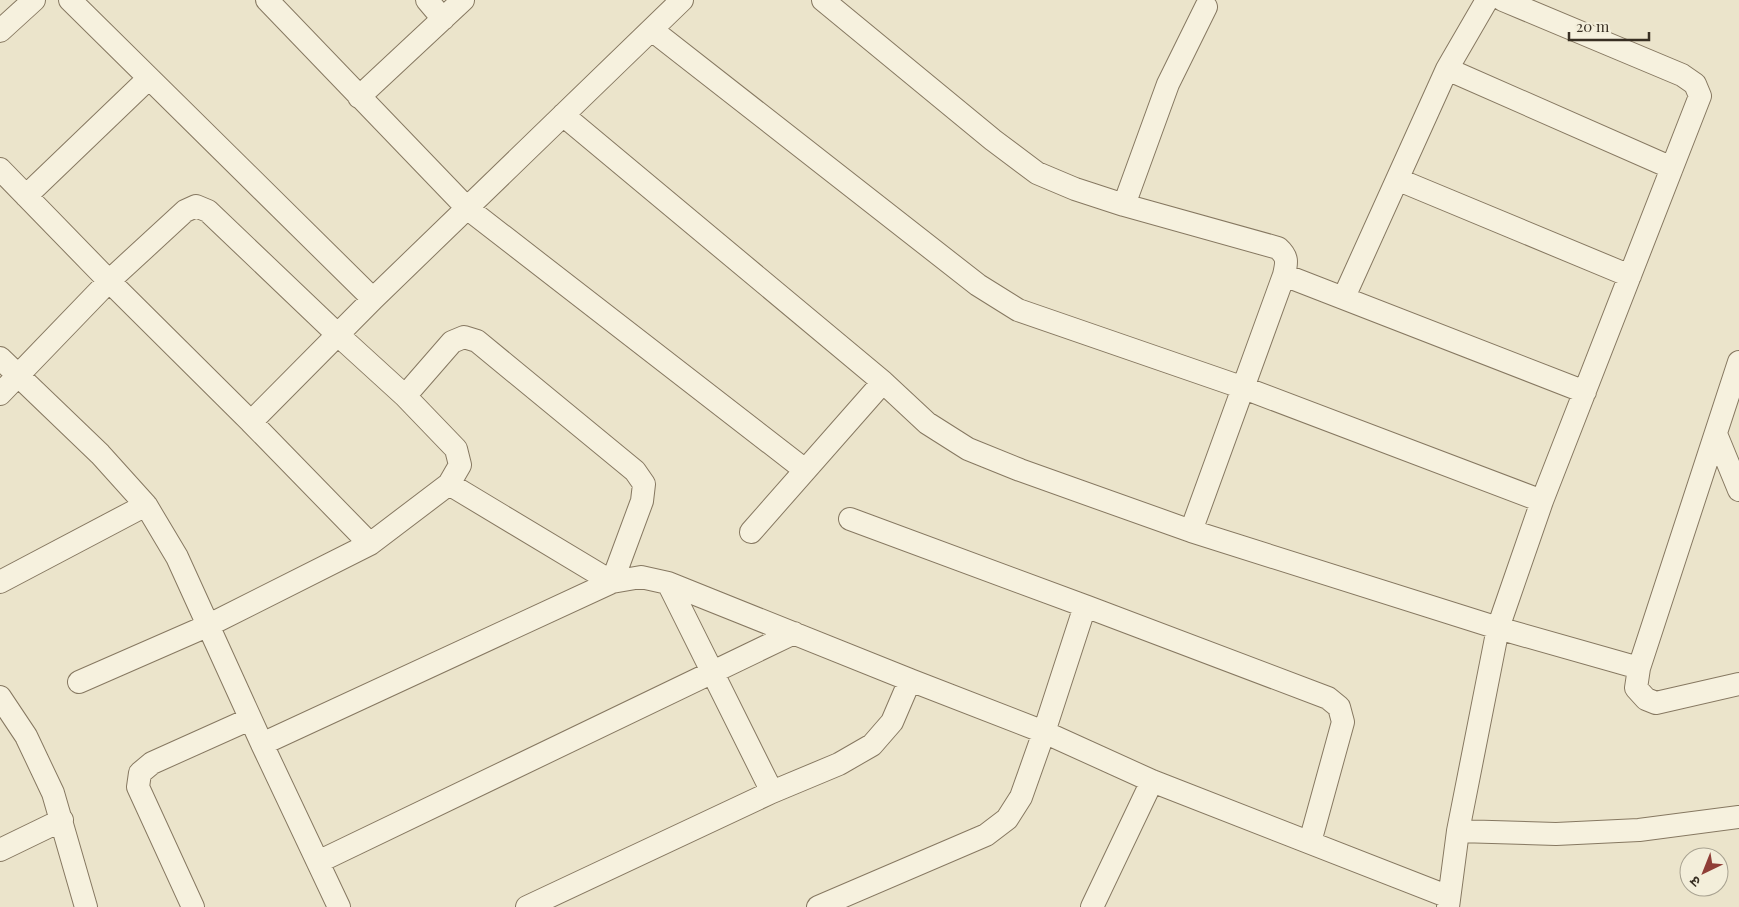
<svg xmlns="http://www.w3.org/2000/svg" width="1739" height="907" viewBox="0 0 1739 907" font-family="'Playfair Display','Noto Sans Devanagari',serif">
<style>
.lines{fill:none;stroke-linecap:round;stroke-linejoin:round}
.minor-casing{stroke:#867861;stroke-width:24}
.minor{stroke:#f6f1de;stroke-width:22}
</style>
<rect width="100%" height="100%" fill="#ebe4cb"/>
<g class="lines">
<defs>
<path id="minor" d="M70 0 373 299
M267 0 467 208 805 470
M427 0 443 19
M823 0 993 140 1037 173 1075 189 1124 205 1278 248C1288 257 1287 262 1284 275L1191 531
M652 30 978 285 1018 310 1244 388 1542 501
M0 31 34 0
M1447 69 1672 168
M359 97 463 0
M563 115 883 382 927 423 968 449 1020 470 1191 531 1498 628 1639 668
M0 169 109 281 0 394
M1399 180 1630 276
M26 196 149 78
M1124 205 1168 84 1206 7
M1284 275 1585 392
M1344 297 1447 69 1487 0
M0 358 100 454 146 505
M1739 362 1639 668 1636 688 1646 699 1656 703 1739 684
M251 422 109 281 185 211 196 206 208 211 337 334 405 396 456 449 460 465 449 484
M1716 434 1739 490
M751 532 883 382
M370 544 251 422 373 299 682 0
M0 582 146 505 177 557 262 744
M668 583 772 792
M1085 606 1328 698 1339 707 1343 722 1310 842
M79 682 207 626 370 544 449 484 612 582 642 501 644 484 635 471 477 341 464 337 452 342 405 396
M0 697 26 736 53 793 86 907
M1458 831 1556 834 1639 830 1739 817
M0 850 62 820
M318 862 794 633
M193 907 138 787 140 773 152 763 250 719
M339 907 262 744 612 582 641 577 668 583 910 680
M527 907 772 792 839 764 872 745 892 722 910 680 1044 732 1085 606 850 519
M818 907 986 835 1007 819 1021 797 1044 732 1152 781 1449 897
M1092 907 1152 781
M1448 907 1458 831 1498 628 1542 501 1700 96 1695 84 1682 75 1503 0"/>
</defs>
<!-- minor casing -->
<use href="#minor" class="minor-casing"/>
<!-- minor -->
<use href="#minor" class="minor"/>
</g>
<!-- north arrow -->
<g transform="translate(1704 872) rotate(223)"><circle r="24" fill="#f3eeda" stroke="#a8a291"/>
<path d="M0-4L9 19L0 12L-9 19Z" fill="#8f3e37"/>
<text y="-8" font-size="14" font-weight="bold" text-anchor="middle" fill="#382f23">उ</text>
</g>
<!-- scale -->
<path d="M1569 32v8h80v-8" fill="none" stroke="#382f23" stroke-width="2.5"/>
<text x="1576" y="32" font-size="15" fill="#382f23" stroke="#f3eeda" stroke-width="4" paint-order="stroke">20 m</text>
</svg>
